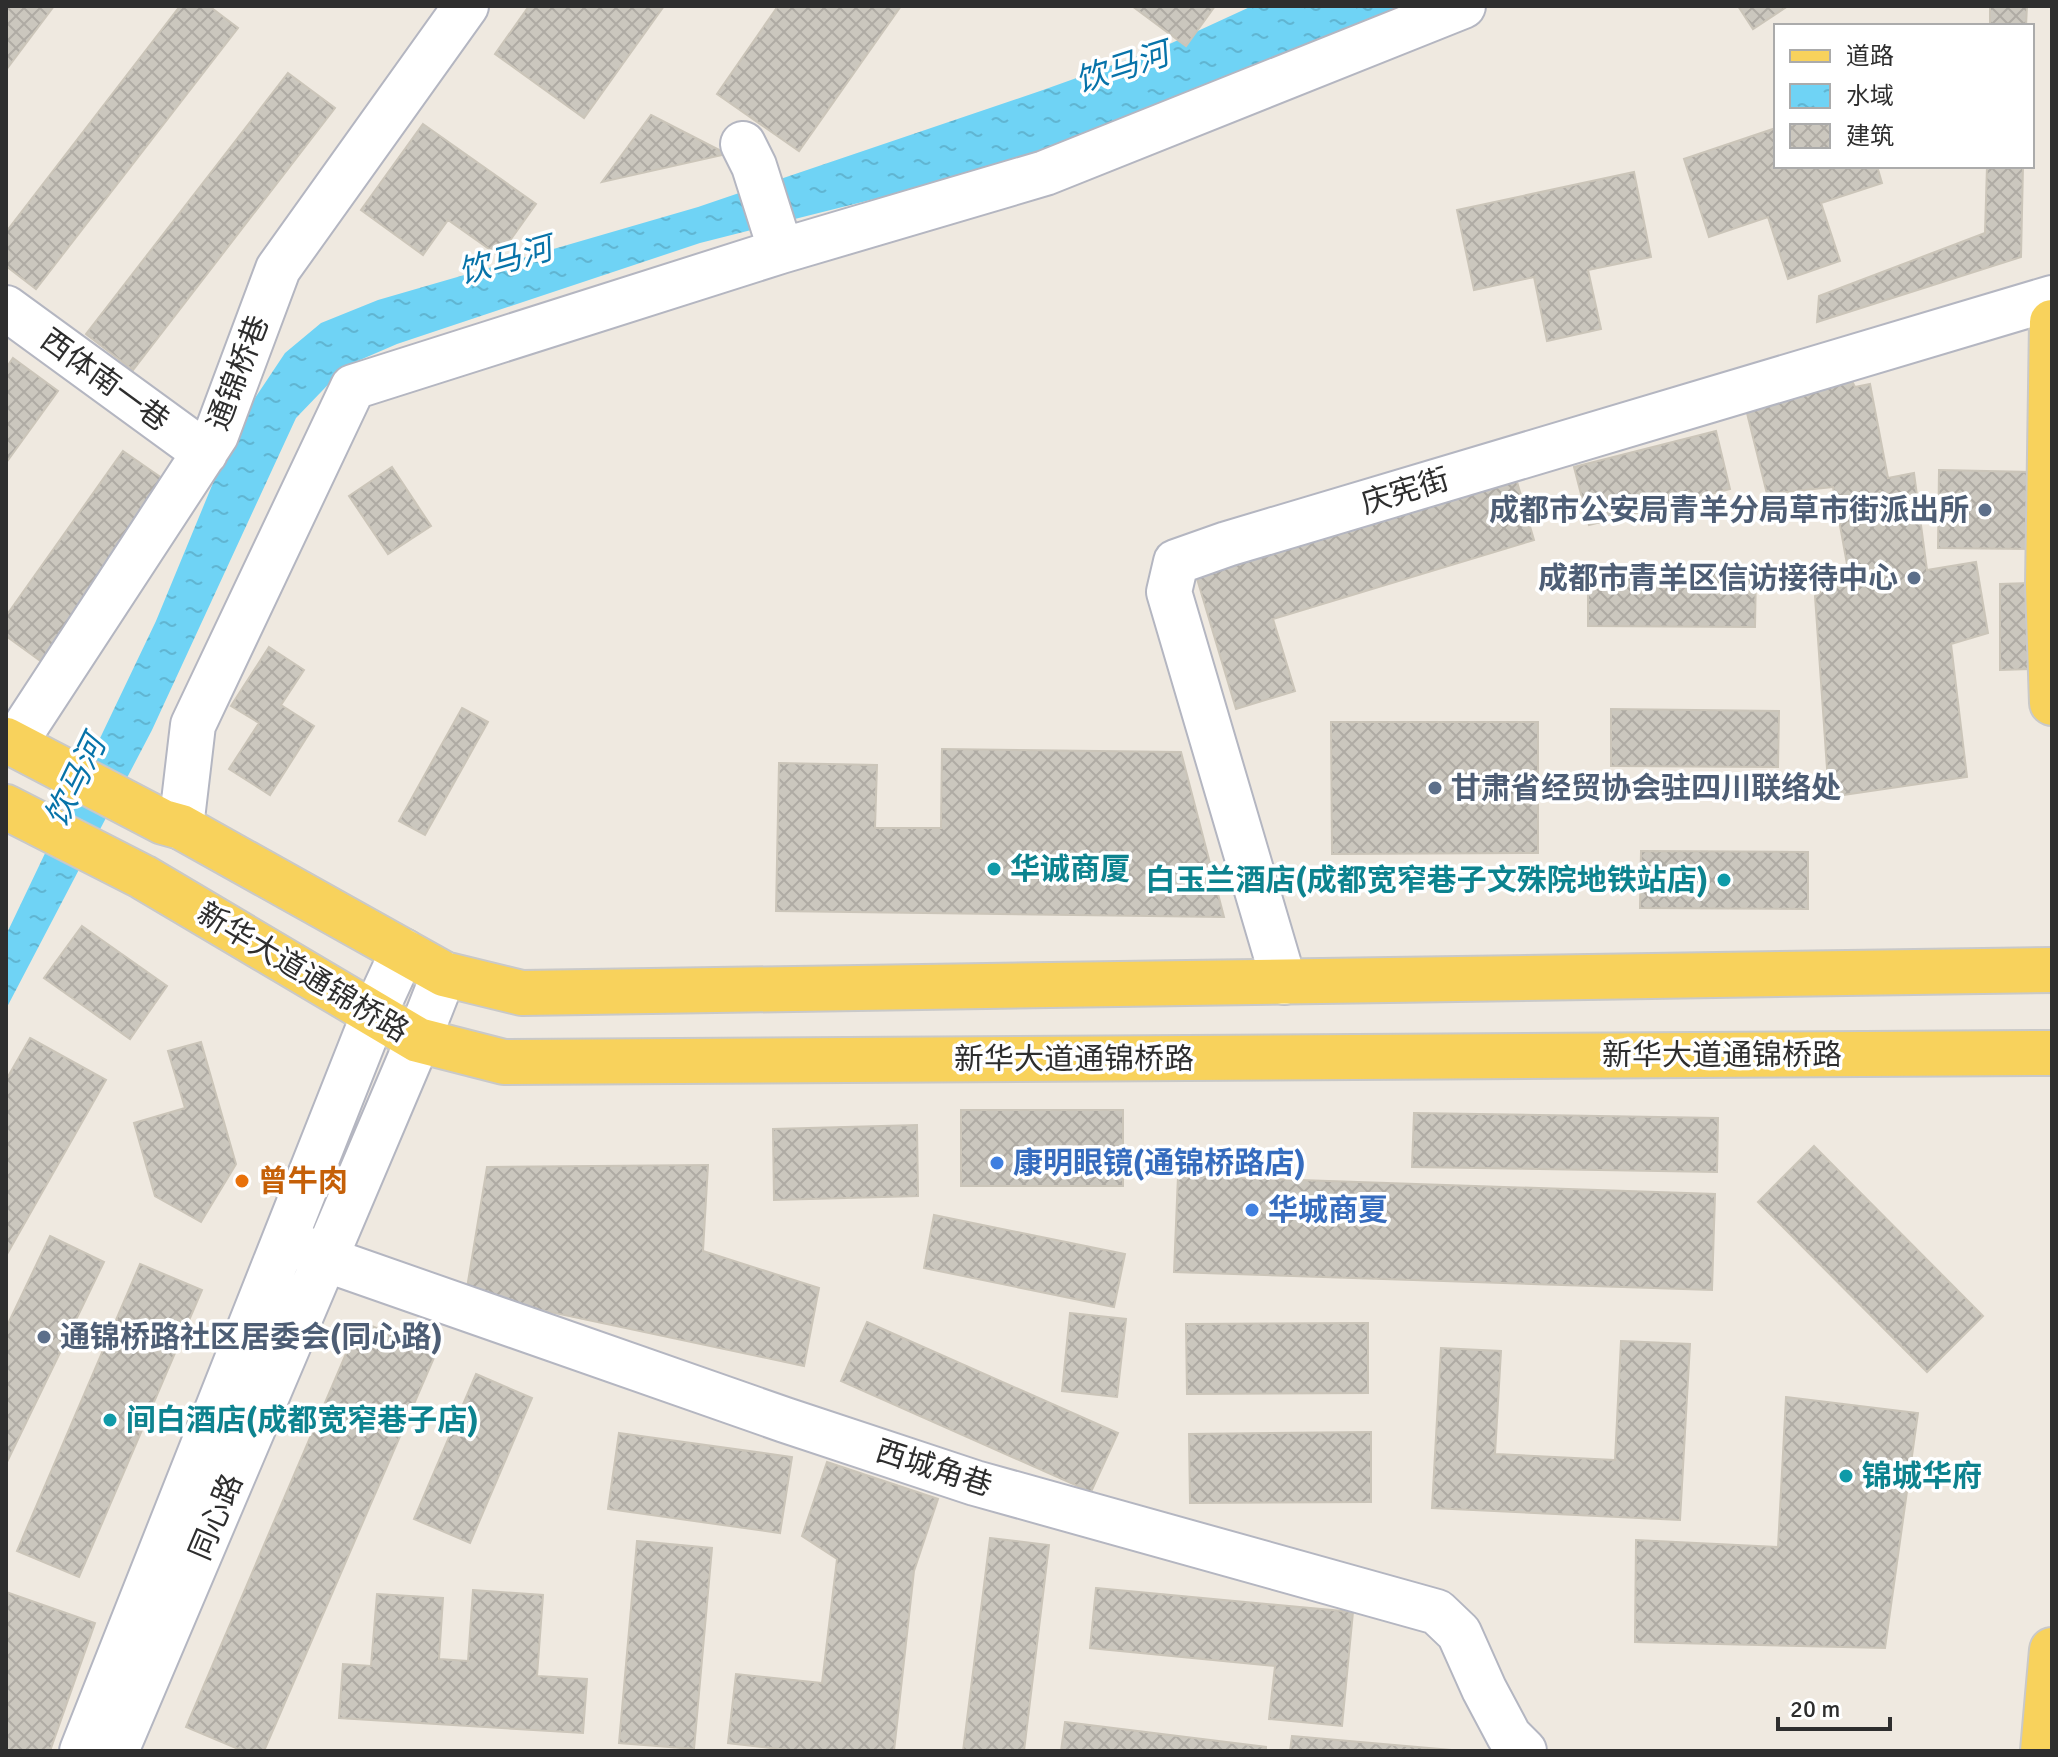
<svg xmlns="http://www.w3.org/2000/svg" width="2058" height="1757" viewBox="0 0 2058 1757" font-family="Signika,'Noto Sans SC',sans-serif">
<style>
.water{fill:url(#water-ripples)}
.building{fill:url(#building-cross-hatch);stroke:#cbc5b9;stroke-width:2}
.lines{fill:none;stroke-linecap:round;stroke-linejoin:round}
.minor-casing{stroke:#b4b6c1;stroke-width:48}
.major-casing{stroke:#c9c9c9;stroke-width:48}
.minor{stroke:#fff;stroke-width:44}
.major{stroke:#f8d25c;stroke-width:44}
.service-dot{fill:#5c6f8a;stroke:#fff;stroke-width:3}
.culture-dot{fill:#0f9aa8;stroke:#fff;stroke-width:3}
.shop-dot{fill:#3f7fe0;stroke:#fff;stroke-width:3}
.food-dot{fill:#e8710a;stroke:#fff;stroke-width:3}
.labels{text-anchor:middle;stroke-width:7;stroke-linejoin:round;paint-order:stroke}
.street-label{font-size:30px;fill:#2e2e2e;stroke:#fff}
.service-label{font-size:30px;font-weight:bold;fill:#4e5e75;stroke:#fff;text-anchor:end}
.culture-label{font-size:30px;font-weight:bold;fill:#0d838f;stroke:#fff;text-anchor:start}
.shop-label{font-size:30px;font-weight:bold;fill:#366cbe;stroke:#fff;text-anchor:start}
.food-label{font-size:30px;font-weight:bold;fill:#c56008;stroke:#fff;text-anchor:start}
.water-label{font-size:32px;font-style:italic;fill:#0773a9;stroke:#fff}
</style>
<defs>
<pattern id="water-ripples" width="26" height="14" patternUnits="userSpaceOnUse" patternTransform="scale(2)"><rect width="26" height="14" fill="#6fd3f5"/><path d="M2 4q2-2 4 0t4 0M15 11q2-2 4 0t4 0" fill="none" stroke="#60b5d2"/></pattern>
<pattern id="building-cross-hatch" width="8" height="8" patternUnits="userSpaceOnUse" patternTransform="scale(2)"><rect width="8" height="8" fill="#cbc7be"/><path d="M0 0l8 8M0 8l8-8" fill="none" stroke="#afaba4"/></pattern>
</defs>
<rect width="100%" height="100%" fill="#efe9e0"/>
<!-- water -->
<path class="water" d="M1252 6H1417L1132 129 930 185 700 243 397 344 346 366 296 418 152 730 6 1009V935L156 621 237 425 285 353 321 323 378 300 698 207 1043 90 1163 47Z"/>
<!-- building -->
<path class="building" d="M6 6H54L6 70Z
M180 6H209L238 28 36 289 6 266V232Z
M529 6H664L584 118 495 54Z
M778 6H901L799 151 717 94Z
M1132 6H1215L1186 46Z
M1738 6H1788L1753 29Z
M1990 6H2027L2026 26H1990Z
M288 73 335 108 133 370 86 334Z
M651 115 727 154 602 182Z
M423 124 536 204 499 256 448 220 423 255 361 210Z
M1776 128V166H1877L1882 183 1821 203 1840 261 1788 279 1768 217 1709 237 1684 159Z
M1987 166H2023L2021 257 1817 322 1819 296 1985 233Z
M1634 172 1651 257 1588 270 1601 329 1547 341 1534 277 1474 290 1457 210Z
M13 358 58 391 6 463V368Z
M1849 375 1855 387 1870 384 1888 478 1914 473 1927 570 1976 562 1988 633 1951 644 1967 777 1829 797 1815 596 1826 587 1851 586 1833 487 1767 494 1744 401Z
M1716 431 1730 489 1589 525 1574 467Z
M123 451 169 483 42 662 6 636V616Z
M392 467 431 526 388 554 349 496Z
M1939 470 2033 472 2031 549 1938 548Z
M1515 475 1534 540 1273 619 1295 691 1236 709 1195 572Z
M1588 569 1756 570 1755 627 1588 626Z
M2029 583 2030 669 2000 670V584Z
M269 647 304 670 281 705 314 726 270 795 229 769 259 723 231 706Z
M462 708 488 722 425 835 399 821Z
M1611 709 1779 711 1778 767 1611 766Z
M1331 722H1538V853L1332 854Z
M942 749 1181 752 1224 917 776 911 779 763 877 765 875 828H941Z
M1641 851 1808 852V909L1640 908Z
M82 926 167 986 130 1039 44 978Z
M30 1038 106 1080 6 1256V1080Z
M201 1042 236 1164 201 1222 155 1196 134 1123 185 1108 168 1051Z
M961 1110H1123V1186H961Z
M1414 1113 1718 1118 1717 1172 1412 1167Z
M917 1125 918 1196 774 1200 773 1129Z
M1814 1146 1983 1316 1927 1372 1758 1202Z
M708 1165 703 1251 819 1288 804 1366 466 1294 487 1167Z
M1178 1176 1715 1194 1712 1290 1174 1272Z
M934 1215 1125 1254 1114 1307 924 1268Z
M50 1236 104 1262 6 1464V1328Z
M140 1264 202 1290 79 1577 17 1551Z
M1070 1313 1126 1319 1117 1397 1062 1391Z
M360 1321 436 1353 264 1751H243L186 1727Z
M867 1322 1118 1433 1091 1492 841 1381Z
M1368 1323V1393L1187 1394 1186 1324Z
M1621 1341 1690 1344 1680 1520 1432 1508 1441 1348 1501 1351 1495 1454 1615 1460Z
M476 1374 532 1398 470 1543 414 1519Z
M1786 1397 1918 1413 1885 1648 1635 1642 1636 1540 1778 1547Z
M1371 1432V1502L1190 1503 1189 1434Z
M619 1433 792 1457 780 1533 608 1509Z
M827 1462 938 1499 914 1571 894 1751H797L728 1743 736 1674 822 1683 837 1559 802 1536Z
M990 1538 1049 1545 1024 1751H963Z
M637 1541 712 1548 694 1749 619 1743Z
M1096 1588 1353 1612 1342 1726 1269 1719 1275 1666 1090 1648Z
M473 1590 543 1595 537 1676 587 1679 583 1733 339 1718 343 1664 371 1666 377 1594 443 1598 439 1659 468 1661Z
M6 1592 95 1623 50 1751H6Z
M1065 1722 1266 1747V1751H1061Z
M1292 1736 1463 1751H1290Z"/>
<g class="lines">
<defs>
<path id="minor" d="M743 144 754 166 781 251
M6 308 205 453
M14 744 216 435 278 269 466 6
M181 827 193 725 353 387 781 251 1045 173 1463 6
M1284 982 1169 592 1176 562 1227 544 2052 298
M285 1239 325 1259 785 1420 975 1483 1437 1612 1459 1633 1484 1689 1509 1736 1524 1751
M82 1751 374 1014 403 951
M116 1751 418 1040 444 974"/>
<path id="major" d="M2052 322 2048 586 2052 703
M6 740 163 822 181 827 444 974 522 993 2052 970
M6 807 143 877 418 1040 504 1062 2052 1053
M2043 1751 2052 1650"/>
</defs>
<!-- minor casing -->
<use href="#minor" class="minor-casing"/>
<!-- major casing -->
<use href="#major" class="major-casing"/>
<!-- minor -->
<use href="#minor" class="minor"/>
<!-- major -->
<use href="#major" class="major"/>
</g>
<!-- markers -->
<g class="service-dot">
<circle cx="1985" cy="510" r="8"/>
<circle cx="1914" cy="578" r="8"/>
<circle cx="1435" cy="788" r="8"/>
<circle cx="44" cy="1337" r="8"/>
</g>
<g class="culture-dot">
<circle cx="994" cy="869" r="8"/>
<circle cx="1724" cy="880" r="8"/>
<circle cx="110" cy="1420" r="8"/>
<circle cx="1846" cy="1476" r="8"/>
</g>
<g class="shop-dot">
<circle cx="997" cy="1163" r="8"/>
<circle cx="1252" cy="1210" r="8"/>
</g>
<circle class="food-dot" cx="242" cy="1181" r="8"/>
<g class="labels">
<!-- street labels -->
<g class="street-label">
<text transform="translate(238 373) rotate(-69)" y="10">通锦桥巷</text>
<text transform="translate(105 380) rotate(36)" y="10">西体南一巷</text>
<text transform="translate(1405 491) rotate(-17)" y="10">庆宪街</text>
<text transform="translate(303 972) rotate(31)" y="10">新华大道通锦桥路</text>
<text x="1722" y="1065">新华大道通锦桥路</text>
<text x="1074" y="1069">新华大道通锦桥路</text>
<text transform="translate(934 1468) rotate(18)" y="10">西城角巷</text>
<text transform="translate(216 1517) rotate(-67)" y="10">同心路</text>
</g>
<!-- service labels -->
<g class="service-label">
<text x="1969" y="520">成都市公安局青羊分局草市街派出所</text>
<text x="1898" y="588">成都市青羊区信访接待中心</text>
<text x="1451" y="798" text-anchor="start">甘肃省经贸协会驻四川联络处</text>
<text x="60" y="1347" text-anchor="start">通锦桥路社区居委会(同心路)</text>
</g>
<!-- culture labels -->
<g class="culture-label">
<text x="1010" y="879">华诚商厦</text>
<text x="1708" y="890" text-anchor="end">白玉兰酒店(成都宽窄巷子文殊院地铁站店)</text>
<text x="126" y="1430">间白酒店(成都宽窄巷子店)</text>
<text x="1862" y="1486">锦城华府</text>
</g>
<!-- shop labels -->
<g class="shop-label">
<text x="1013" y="1173">康明眼镜(通锦桥路店)</text>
<text x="1268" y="1220">华城商夏</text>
</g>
<!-- food labels -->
<g class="food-label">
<text x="258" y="1191">曾牛肉</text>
</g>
<!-- water labels -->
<g class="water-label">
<text transform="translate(1122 67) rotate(-18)" y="11">饮马河</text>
<text transform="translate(505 260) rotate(-16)" y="11">饮马河</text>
<text transform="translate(75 781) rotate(-64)" y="11">饮马河</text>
</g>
</g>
<!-- border -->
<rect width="2058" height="1757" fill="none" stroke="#2e2e2e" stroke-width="16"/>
<!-- legend -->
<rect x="1774" y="24" width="260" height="144" fill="#ffffff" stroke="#ababab" stroke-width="2"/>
<rect x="1790" y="50" width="40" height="12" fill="#f8d25c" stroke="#ababab" stroke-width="2"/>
<text x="1846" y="64" font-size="24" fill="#2e2e2e">道路</text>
<rect x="1790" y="84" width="40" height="24" fill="url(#water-ripples)" stroke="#ababab" stroke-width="2"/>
<text x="1846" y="104" font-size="24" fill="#2e2e2e">水域</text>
<rect x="1790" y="124" width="40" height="24" fill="url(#building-cross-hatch)" stroke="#ababab" stroke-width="2"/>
<text x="1846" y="144" font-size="24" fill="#2e2e2e">建筑</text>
<!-- scale -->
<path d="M1778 1717v12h112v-12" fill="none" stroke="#2e2e2e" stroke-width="4"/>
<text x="1790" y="1717" font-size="24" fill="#2e2e2e" stroke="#ffffff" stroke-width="6" paint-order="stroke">20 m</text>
</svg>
